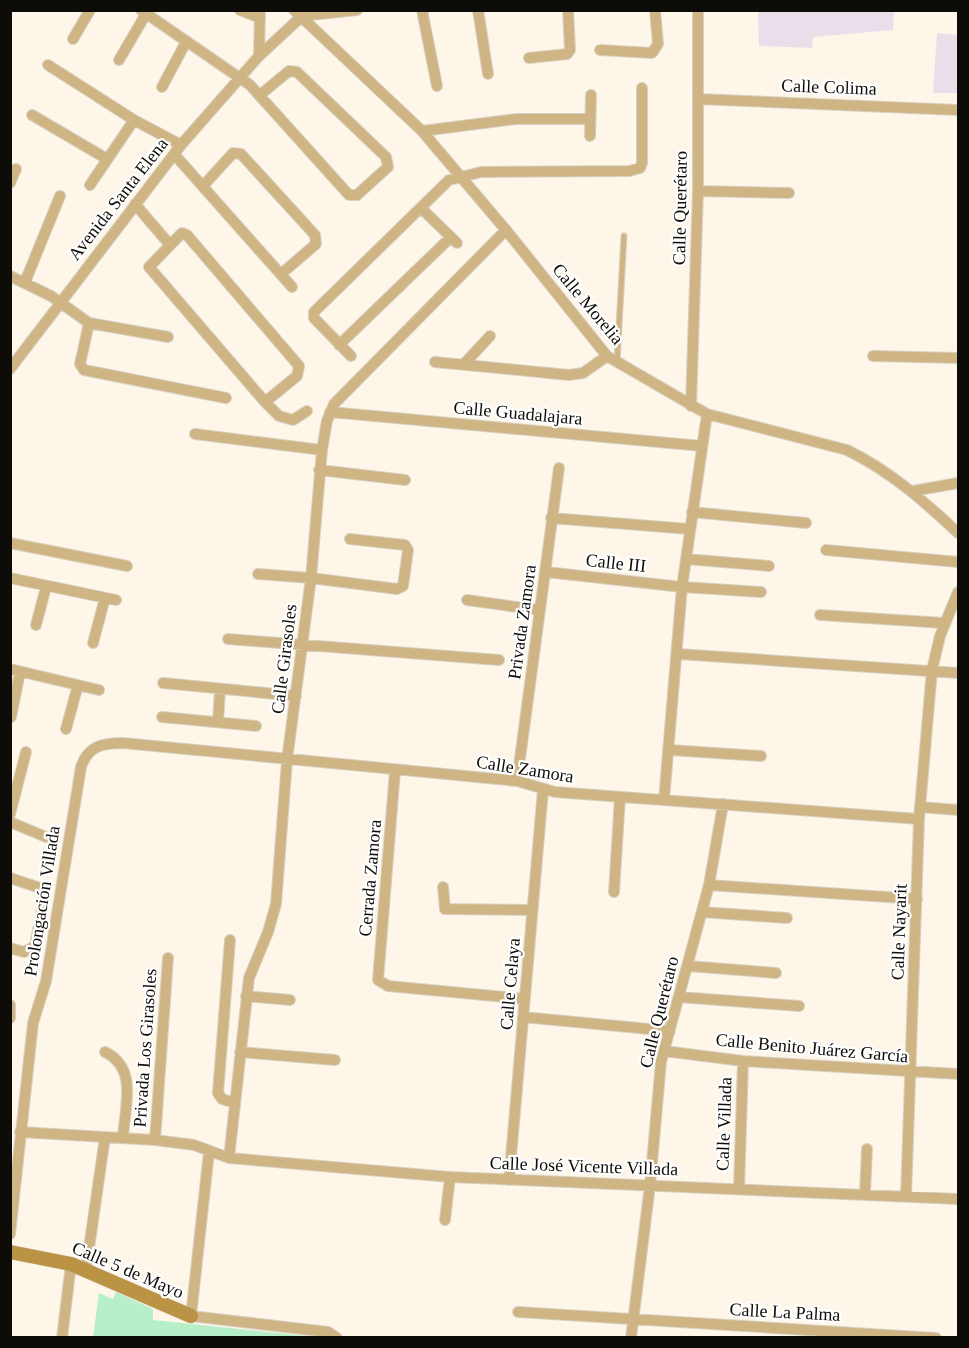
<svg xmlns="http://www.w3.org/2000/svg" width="969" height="1348" viewBox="0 0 969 1348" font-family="Georgia,serif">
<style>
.green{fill:#b7f0c8}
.building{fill:#eadeea}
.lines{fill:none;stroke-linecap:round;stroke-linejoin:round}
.lane-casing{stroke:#d8d1c5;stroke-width:7}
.street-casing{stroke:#d8d1c5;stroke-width:12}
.secondary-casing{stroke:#d8d1c5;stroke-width:15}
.lane{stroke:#cfb584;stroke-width:5}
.street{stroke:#cfb584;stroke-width:10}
.secondary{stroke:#ba9344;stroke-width:14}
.labels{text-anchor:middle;stroke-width:4.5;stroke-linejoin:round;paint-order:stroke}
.street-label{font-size:18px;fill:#0e0c08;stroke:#fff}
</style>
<rect width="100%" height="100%" fill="#fef6e9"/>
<!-- green -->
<path class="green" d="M116 1292 153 1309V1320L317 1337H93L99 1293 113 1299Z"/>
<!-- building -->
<path class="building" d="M758 10H894L893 30 813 37 812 48 759 46Z
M937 33 958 35V93H933Z"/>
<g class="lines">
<defs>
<path id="lane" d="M617 362 624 236"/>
<path id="street" d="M141 10 250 85 349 195H357L388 167 386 157 297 72 289 71 260 95
M240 10 260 18
M294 10 422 131 506 230 607 356 707 414 847 450C890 471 924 501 958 533
M422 10 437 86
M478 10 488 74
M302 16 357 10
M73 39 90 10
M600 50 652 53 658 44 655 10
M259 56 260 10
M529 58 567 54 570 50 568 10
M119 60 146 14
M48 65 134 120 181 145
M162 87 186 42
M698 99 958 110
M32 115 107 159
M422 131 516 119H590
M590 136 591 95
M174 154 292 287
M10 183 16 169
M90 185 134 120
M203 186 233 153 241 154 315 235 316 244 281 274
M698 191 789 193
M135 204 170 245
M421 208 457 243
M10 276 51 296 89 323 168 337
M25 282 60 196
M89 323 80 364 84 370 226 398
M339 345 451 237
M351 356 314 318V312L449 180 481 172 629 171 640 168 642 163V88
M873 356 958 358
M435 362 569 375 583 373 607 356
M465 363 490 336
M10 369 181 145 259 56 302 16
M265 402 297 376 299 366 187 235 182 233 149 267 265 402 279 416 293 420 307 411
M691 406 698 191V10
M330 412 702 446
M195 434 322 450
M319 470 405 480
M913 491 958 483
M692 512 806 523
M551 518 689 529
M10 543 127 566
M826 550 958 562
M686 559 769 566
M546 572 682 587 761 592
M258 574 311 578 397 589 403 586 408 550 405 545 350 539
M10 578 116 600
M467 600 539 610
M820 615 944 623
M36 625 46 587
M228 639 499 660
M93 643 105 598
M678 654 958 673
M10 669 99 690
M163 683 296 696
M11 717 20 672
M162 717 256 726
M218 722 220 689
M66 729 78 685
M670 750 761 756
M395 771 378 980 388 986 525 999
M517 781 559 468
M664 800 682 587 707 414
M920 807 958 810
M10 814 26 752
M10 822 46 837
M10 878 37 887 45 895 35 946 24 952 10 948
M709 885 917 899
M443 887 445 909 532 910
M614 892 620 797
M702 912 787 918
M230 940 218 1093 222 1099 235 1103
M688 966 776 973
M246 996 290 1000
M679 997 799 1006
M10 1005V1018
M523 1017 670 1031
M664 1051 743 1061 958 1074
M105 1052C138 1068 125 1106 123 1137
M240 1052 335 1060
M20 1132 155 1140 194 1145 229 1158 450 1177 958 1199
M155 1140 168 958
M209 1152 191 1316 328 1332 337 1338
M229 1158 249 978 268 932 276 904 287 760 311 578 322 450 327 421 334 404 506 230
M509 1180 543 790
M739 1189 743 1061
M865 1193 867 1149
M906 1196 919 819 932 670 940 636 958 592
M445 1220 450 1177
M10 1234 33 1023 46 981 81 767C88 746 102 743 123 743L517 781 555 792 919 819
M86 1269 105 1137
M518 1312 936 1338
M62 1338 71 1264
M631 1338 650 1185 661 1062 709 885 723 804"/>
<path id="secondary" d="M10 1252 71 1264 191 1316"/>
</defs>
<!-- lane casing -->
<use href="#lane" class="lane-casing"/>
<!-- street casing -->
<use href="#street" class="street-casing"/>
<!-- secondary casing -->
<use href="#secondary" class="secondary-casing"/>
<!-- lane -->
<use href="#lane" class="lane"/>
<!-- street -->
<use href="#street" class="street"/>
<!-- secondary -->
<use href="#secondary" class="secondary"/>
</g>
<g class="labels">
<!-- street labels -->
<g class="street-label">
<text transform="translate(829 87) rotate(2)" y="6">Calle Colima</text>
<text transform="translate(118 199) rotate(-52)" y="6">Avenida Santa Elena</text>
<text transform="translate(680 208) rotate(-89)" y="6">Calle Querétaro</text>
<text transform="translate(588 304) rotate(50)" y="6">Calle Morelia</text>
<text transform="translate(518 413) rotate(5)" y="6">Calle Guadalajara</text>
<text transform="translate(616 563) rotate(6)" y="6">Calle III</text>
<text transform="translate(522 622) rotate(-82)" y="6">Privada Zamora</text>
<text transform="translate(284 659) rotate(-83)" y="6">Calle Girasoles</text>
<text transform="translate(525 769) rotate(9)" y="6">Calle Zamora</text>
<text transform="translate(370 878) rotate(-85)" y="6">Cerrada Zamora</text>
<text transform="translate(42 901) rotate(-81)" y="6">Prolongación Villada</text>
<text transform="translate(899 932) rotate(-88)" y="6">Calle Nayarit</text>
<text transform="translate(510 984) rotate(-85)" y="6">Calle Celaya</text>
<text transform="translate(659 1012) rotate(-76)" y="6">Calle Querétaro</text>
<text transform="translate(145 1048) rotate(-86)" y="6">Privada Los Girasoles</text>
<text transform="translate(812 1048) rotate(5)" y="6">Calle Benito Juárez García</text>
<text transform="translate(724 1124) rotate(-88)" y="6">Calle Villada</text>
<text transform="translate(584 1166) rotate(2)" y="6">Calle José Vicente Villada</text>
<text transform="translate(128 1270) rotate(23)" y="6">Calle 5 de Mayo</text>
<text transform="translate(785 1312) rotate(3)" y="6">Calle La Palma</text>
</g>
</g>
<!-- border -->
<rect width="969" height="1348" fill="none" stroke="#0e0c08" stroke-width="24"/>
</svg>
